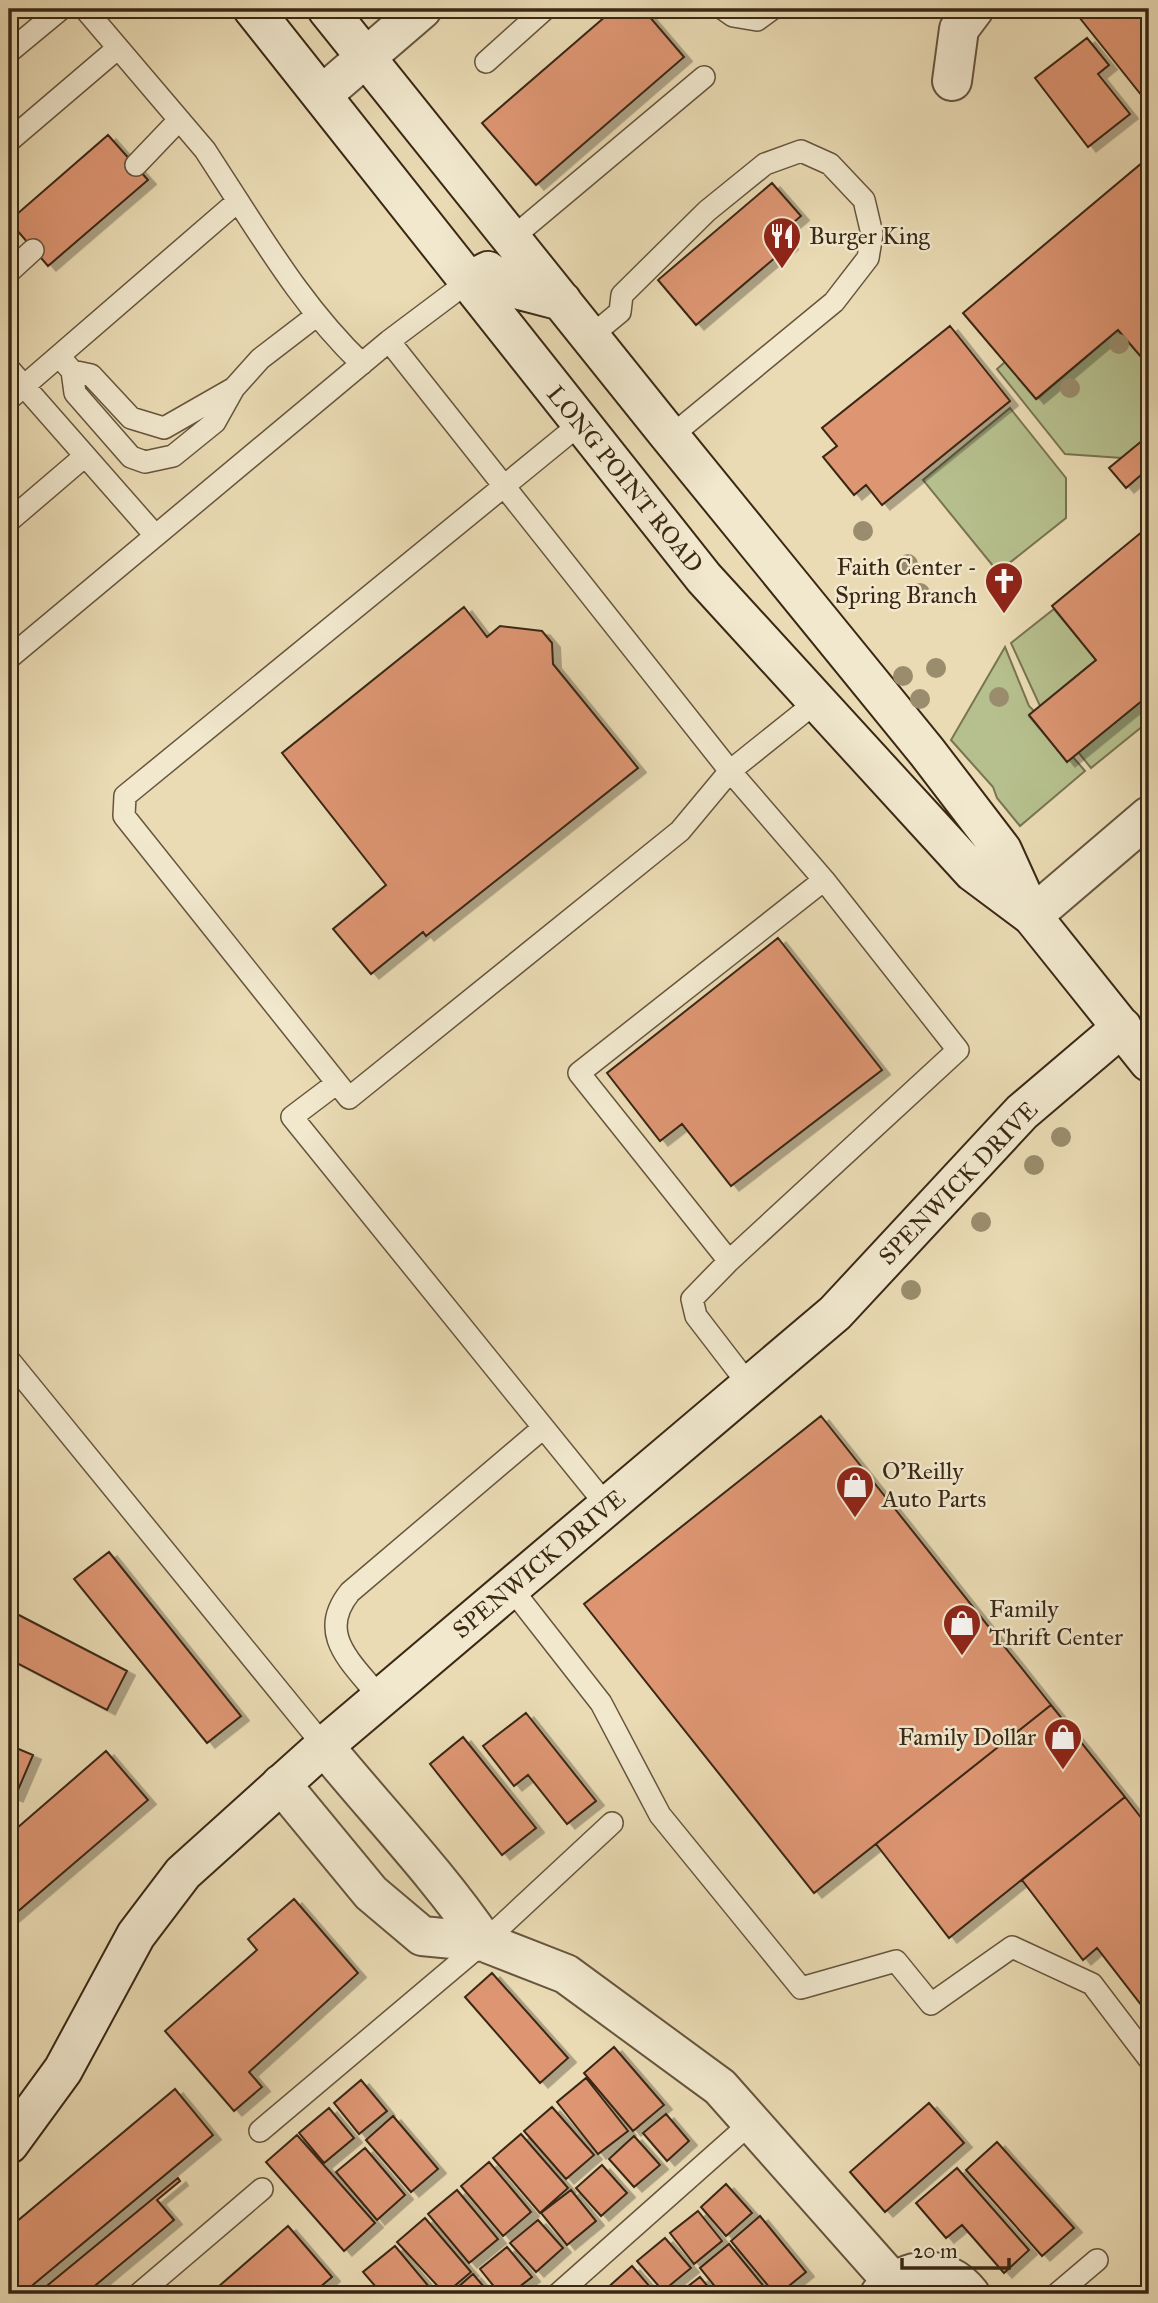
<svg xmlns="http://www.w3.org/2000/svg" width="1158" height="2303" viewBox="0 0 1158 2303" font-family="'IM FELL Great Primer',serif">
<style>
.green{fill:#b6c08e;stroke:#787452;stroke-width:2}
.building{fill:#dd9572;stroke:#3a2815;stroke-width:2;filter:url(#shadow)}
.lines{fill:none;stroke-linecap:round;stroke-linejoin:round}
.lane-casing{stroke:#66553d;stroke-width:24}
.street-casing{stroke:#66553d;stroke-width:42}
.secondary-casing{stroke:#3a2815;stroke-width:42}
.lane{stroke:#f1e8ce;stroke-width:21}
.street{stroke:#f1e8ce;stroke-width:38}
.secondary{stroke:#f1e8ce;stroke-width:38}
.tree{fill:#9a8d6d}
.labels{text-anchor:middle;stroke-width:5;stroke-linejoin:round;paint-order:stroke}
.poi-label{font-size:24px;fill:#3a2815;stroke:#f1e8ce;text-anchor:start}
.street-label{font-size:24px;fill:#3a2815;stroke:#f1e8ce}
</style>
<defs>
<filter id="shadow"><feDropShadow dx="8" dy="4.5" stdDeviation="0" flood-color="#0004"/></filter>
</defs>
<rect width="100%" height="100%" fill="#eadbb4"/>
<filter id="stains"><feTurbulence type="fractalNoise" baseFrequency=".00286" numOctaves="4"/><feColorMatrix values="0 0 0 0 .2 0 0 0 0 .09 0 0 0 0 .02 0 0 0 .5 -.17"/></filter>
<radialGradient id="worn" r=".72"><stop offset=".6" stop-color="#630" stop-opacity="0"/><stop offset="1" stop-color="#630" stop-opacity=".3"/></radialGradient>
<!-- green -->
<path class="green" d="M1118 330 1149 366V435L1122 458 1065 454 997 369 1005 362 1037 399Z
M1010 408 1066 478V518L998 572 923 480Z
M1054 609 1096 660 1040 706 1011 643Z
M1005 647 1029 706 1034 711 1029 716 1067 761 1073 757 1085 771 1020 826 997 798 993 787 951 740Z
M1149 695V721L1091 768 1078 752Z"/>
<!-- building -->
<path class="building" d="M614 9H643L684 57 536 185 482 123Z
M1089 9H1149V91L1142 96 1079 17Z
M1087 38 1109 65 1098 74 1130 114 1088 147 1035 78Z
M108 135 148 180 48 266 9 221Z
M1149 157V366L1118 330 1036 399 963 313Z
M772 183 801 216 780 234 790 245 696 325 658 280Z
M950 326 1010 401 882 505 866 485 854 495 823 457 837 446 822 428Z
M1149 435V468L1126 488 1109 468Z
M1149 526V695L1067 762 1029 715 1096 660 1052 606Z
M464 607 487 637 500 626 542 631 552 643 553 664 638 768 426 936 423 932 371 974 333 929 386 885 282 753Z
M778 938 882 1070 731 1186 682 1124 660 1141 607 1073Z
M821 1416 1051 1705 814 1893 584 1604Z
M109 1552 241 1716 207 1743 74 1579Z
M13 1612 127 1671 107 1710 9 1659V1621Z
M1051 1705 1125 1797 949 1938 876 1844Z
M526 1713 596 1801 567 1824 528 1775 514 1786 483 1746Z
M463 1737 536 1828 502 1855 430 1764Z
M9 1745 33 1755 15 1797 9 1795Z
M106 1751 148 1800 9 1919V1835Z
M1125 1797 1149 1828V2015L1097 1948 1083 1960 1022 1880Z
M294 1899 358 1973 249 2072 262 2087 234 2111 165 2031 257 1950 248 1939Z
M492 1973 568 2058 540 2083 465 1997Z
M614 2047 664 2105 633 2131 584 2073Z
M586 2078 628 2131 598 2154 557 2102Z
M361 2080 387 2111 359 2134 334 2103Z
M175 2089 213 2135 22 2294H9V2228Z
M929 2103 964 2143 885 2212 850 2172Z
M552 2107 594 2155 566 2179 524 2131Z
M329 2108 354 2138 324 2163 299 2133Z
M666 2114 689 2141 667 2161 643 2133Z
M393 2116 438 2169 411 2192 366 2140Z
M521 2134 568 2188 540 2213 493 2158Z
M297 2135 375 2223 344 2251 266 2162Z
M634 2136 660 2165 634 2187 609 2159Z
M997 2142 1074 2228 1042 2256 966 2170Z
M365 2148 405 2195 377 2220 336 2172Z
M489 2162 531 2212 503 2236 461 2186Z
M602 2165 627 2193 601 2216 576 2188Z
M957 2168 1029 2250 1004 2273 962 2225 946 2238 916 2203Z
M178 2178 180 2181 157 2200 174 2220 85 2294H37Z
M726 2184 752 2213 726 2236 701 2207Z
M457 2190 498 2239 469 2263 428 2214Z
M571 2190 596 2221 567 2245 541 2213Z
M698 2211 722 2241 694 2264 670 2233Z
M760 2216 806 2272 779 2294H775L731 2241Z
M425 2218 471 2272 445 2294 397 2242Z
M538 2220 563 2248 536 2272 510 2243Z
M288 2226 332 2277 312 2294H210Z
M665 2238 691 2268 663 2291 637 2261Z
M729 2244 770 2294H721L700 2268Z
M395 2246 435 2294H382L363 2272Z
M507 2247 532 2277 510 2294H500L480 2269Z
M632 2266 656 2294H609L605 2290Z
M473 2274 490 2294H450Z
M700 2277 714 2294H678Z"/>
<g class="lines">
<defs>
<path id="lane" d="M85 9 205 150 238 201
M723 9 733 16 757 20 772 9
M9 52 61 9
M486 62 545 9
M9 141 118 48
M136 165 179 120
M512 238 704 77
M9 272 33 250
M591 336 620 312 622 295 707 211 765 164 801 151 830 164 864 200 872 234 868 258 834 302 670 437
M389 341 730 771 824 880 958 1050 729 1261 692 1299 696 1316 749 1385
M59 356 72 371 75 393 131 457 145 462 173 456 215 422 234 388 260 359 316 316
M9 369 154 534
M72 371 91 375 131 418 164 428 234 388
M9 399 238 201C276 260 311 315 362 364
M580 424 125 796 124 816 349 1098 680 831 730 771 815 703
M9 521 85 456
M9 658 389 341 469 281
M337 1083 292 1117 607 1506
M729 1261 579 1073 824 880
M9 1360 324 1746
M511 1588 601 1703 660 1815 801 1988 896 1961 931 2004 1012 1947 1092 1984 1149 2059
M380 1698C353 1663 315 1635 350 1592L543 1428
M260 2131 484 1942 612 1823
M139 2294 262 2189
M558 2294 753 2121
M1057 2294 1097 2260"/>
<path id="street" d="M952 81 959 29 974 9
M322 95 422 9
M1032 916 1149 816
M324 1746C377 1811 437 1873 484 1942
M281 1784 371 1893 422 1936 484 1942 566 1974 720 2087 892 2281
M880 2294C906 2266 945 2262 970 2294"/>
<path id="secondary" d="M253 9 704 578 973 872 1032 916 1149 1062
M327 9 668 434 927 752 1002 850 1031 914
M469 281 488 271 512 288 562 301
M9 2144 63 2070 136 1935 183 1873 324 1746 835 1313 1022 1112 1122 1027"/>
</defs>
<!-- lane casing -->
<use href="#lane" class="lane-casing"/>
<!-- street casing -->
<use href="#street" class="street-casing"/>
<!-- secondary casing -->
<use href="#secondary" class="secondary-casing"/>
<!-- lane -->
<use href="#lane" class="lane"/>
<!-- street -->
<use href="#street" class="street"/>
<!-- secondary -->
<use href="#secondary" class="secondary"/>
</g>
<!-- trees -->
<g class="tree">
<circle cx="1119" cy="344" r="10"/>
<circle cx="1070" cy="388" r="10"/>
<circle cx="863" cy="531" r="10"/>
<circle cx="908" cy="564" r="10"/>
<circle cx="920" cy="593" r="10"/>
<circle cx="936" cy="668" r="10"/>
<circle cx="903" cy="676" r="10"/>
<circle cx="999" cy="697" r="10"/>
<circle cx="920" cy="699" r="10"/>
<circle cx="1061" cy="1137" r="10"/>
<circle cx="1034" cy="1165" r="10"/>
<circle cx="981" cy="1222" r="10"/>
<circle cx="911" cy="1290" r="10"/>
</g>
<!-- icons -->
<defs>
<symbol id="restaurant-pin" viewBox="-11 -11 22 30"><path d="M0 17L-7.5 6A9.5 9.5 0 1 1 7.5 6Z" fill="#8f2418" stroke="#f1e8ce"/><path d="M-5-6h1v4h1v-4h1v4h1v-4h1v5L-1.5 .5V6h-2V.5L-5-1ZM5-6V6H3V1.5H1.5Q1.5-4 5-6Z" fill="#fff"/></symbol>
<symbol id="church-pin" viewBox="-11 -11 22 30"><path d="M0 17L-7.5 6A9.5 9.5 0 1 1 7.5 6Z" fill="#8f2418" stroke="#f1e8ce"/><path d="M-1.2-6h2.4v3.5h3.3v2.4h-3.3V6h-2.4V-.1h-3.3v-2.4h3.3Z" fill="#fff"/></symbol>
<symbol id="shop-pin" viewBox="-11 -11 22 30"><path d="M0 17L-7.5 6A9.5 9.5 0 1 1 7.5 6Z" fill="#8f2418" stroke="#f1e8ce"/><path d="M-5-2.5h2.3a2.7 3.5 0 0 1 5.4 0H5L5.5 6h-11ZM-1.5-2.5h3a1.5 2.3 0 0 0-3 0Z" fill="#fff"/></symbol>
</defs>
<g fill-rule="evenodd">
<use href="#restaurant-pin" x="760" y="214" width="44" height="60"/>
<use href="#church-pin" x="982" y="559" width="44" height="60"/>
<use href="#shop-pin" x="833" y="1463" width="44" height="60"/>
<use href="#shop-pin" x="940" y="1601" width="44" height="60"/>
<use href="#shop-pin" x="1041" y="1715" width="44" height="60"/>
</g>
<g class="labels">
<!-- poi labels -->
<g class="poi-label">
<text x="809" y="244">Burger King</text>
<text x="977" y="575" text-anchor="end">Faith Center -<tspan x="977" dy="28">Spring Branch</tspan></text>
<text x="882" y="1479">O'Reilly<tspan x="882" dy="28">Auto Parts</tspan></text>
<text x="989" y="1617">Family<tspan x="989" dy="28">Thrift Center</tspan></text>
<text x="1036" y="1745" text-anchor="end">Family Dollar</text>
</g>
<!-- street labels -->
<g class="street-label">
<text transform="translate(625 479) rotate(51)" y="8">LONG POINT ROAD</text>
<text transform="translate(958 1183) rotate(-46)" y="8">SPENWICK DRIVE</text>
<text transform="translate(539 1564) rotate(-40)" y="8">SPENWICK DRIVE</text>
</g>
</g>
<!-- margin -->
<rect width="1158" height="2303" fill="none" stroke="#eadbb4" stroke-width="35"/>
<rect x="10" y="10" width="1137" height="2282" fill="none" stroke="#3a2815" stroke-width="3.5"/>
<rect x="18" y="18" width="1123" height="2268" fill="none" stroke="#3a2815" stroke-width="2"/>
<!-- scale -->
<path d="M902 2258v10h107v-10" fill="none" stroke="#3a2815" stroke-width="3.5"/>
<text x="913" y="2258" font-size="21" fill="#3a2815" stroke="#f1e8ce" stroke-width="5" paint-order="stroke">20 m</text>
<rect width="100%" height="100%" filter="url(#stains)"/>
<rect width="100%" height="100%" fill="url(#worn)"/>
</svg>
